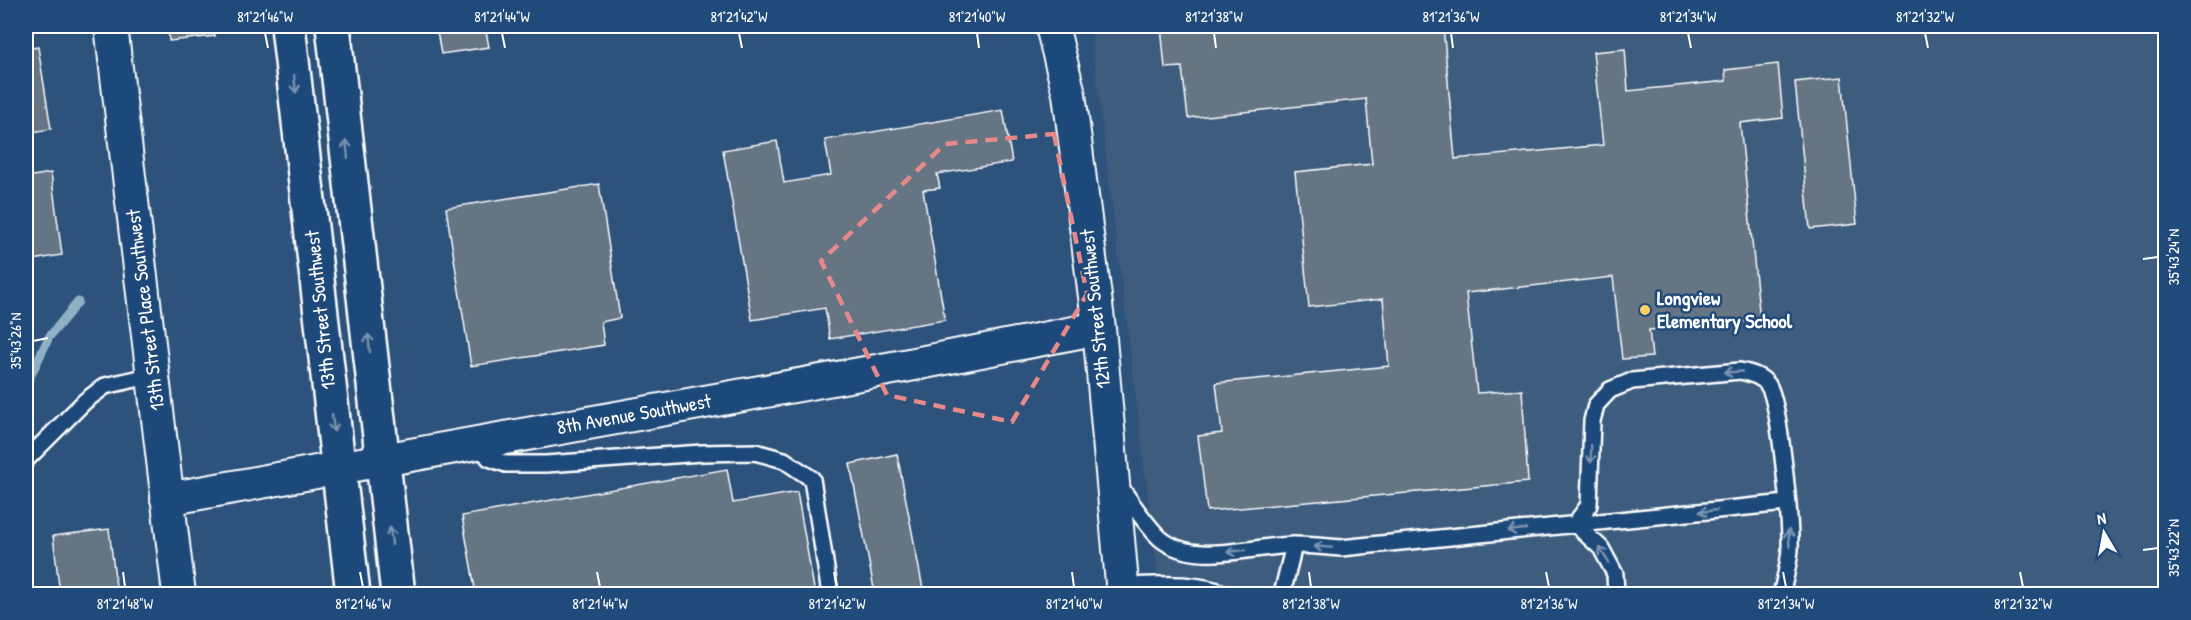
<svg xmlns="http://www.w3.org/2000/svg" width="2191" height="620" viewBox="0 0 2191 620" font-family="'Patrick Hand',sans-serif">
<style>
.built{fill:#3e5c7e}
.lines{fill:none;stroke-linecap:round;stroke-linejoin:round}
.stream{stroke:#8fb1c5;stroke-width:9}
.building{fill:#657484;stroke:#fff;stroke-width:1.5}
.lane-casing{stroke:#fff;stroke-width:20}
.street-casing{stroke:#fff;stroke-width:36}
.primary-casing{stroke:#fff;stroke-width:38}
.lane{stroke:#1f4a7a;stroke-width:15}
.street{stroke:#1f4a7a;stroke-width:32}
.primary{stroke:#1f4a7a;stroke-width:33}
.oneway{stroke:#7992af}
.marked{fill:none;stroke:#e88989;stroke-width:4.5;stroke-dasharray:12 8;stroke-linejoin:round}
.ticks{fill:none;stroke:#fff;stroke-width:2}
.poi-dot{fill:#ffd166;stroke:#1f4a7a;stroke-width:2}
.labels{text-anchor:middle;stroke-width:5;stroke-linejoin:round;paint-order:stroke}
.poi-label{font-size:20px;font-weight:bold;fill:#fff;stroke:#1f4a7a;text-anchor:start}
.street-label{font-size:20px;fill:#fff;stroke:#1f4a7a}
.neatline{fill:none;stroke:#fff;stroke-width:2}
.ticks-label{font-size:15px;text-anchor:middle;fill:#fff}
</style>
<rect width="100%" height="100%" fill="#2d527c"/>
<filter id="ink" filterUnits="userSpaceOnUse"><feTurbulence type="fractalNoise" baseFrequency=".0167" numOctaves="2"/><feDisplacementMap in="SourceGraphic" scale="12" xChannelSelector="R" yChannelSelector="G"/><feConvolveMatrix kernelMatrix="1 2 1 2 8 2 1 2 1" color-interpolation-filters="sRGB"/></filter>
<g filter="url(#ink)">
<!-- built -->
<path class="built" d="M1090 26H2165V594H1160Z"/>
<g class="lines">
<!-- stream -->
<path class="stream" d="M26 385 49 337 78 302"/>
</g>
<!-- building -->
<path class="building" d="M168 26H213L215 36 169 41Z
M436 26H485L489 47 441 54Z
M1161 26H1443L1455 159 1603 145 1593 52 1625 49 1628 91 1726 81 1725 70 1778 64 1783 118 1740 123 1760 320 1649 330 1652 357 1622 359 1613 277 1466 293 1477 393 1522 390 1528 482 1207 511 1198 436 1222 433 1216 383 1389 366 1383 299 1309 307 1295 172 1372 164 1366 99 1188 118 1182 67 1165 68Z
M38 47 51 129 26 133V49Z
M1842 77 1857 224 1810 229 1795 82Z
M1003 110 1012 162 937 174 940 188 923 190 945 320 830 339 825 308 752 320 723 150 777 141 784 183 831 175 825 140Z
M51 173 62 255 26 261V177Z
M599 184 620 318 601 322 604 345 471 366 446 208Z
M897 454 924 594H875L850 464Z
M727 469 733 503 797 492 815 594H476L462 516Z
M109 529 117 594H60L53 536Z"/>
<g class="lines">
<defs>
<path id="lane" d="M477 442 489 458 506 464H546L702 453 755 452 784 460 812 479 830 594
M26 460 85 401 105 386 153 375
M1118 484C1130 500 1147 527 1161 539 1195 567 1255 545 1295 545 1311 545 1326 547 1341 548L1787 503
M1575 524 1589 505 1592 421 1596 405 1610 390 1632 381 1740 371C1750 373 1762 376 1768 385 1780 402 1791 525 1790 550 1789 563 1785 578 1782 591L1779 594
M1575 524 1601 548 1615 574 1616 594
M1122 586C1158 585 1193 581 1227 594
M1282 594 1294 545"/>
<path id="street" d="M111 26 179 594
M1052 26 1069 94 1099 328 1123 594
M167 499 904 366 1099 328"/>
<path id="primary" d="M288 26 353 594
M333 26 398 594"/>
</defs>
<!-- lane casing -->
<use href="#lane" class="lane-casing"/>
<!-- street casing -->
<use href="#street" class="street-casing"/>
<!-- primary casing -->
<use href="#primary" class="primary-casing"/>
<!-- lane -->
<use href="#lane" class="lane"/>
<!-- street -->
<use href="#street" class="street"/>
<!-- primary -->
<use href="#primary" class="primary"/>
</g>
<!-- one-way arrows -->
<defs><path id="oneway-shaft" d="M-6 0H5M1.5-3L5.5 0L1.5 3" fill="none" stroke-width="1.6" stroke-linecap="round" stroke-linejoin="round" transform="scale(1.5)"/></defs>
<g class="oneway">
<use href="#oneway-shaft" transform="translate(295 84) rotate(84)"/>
<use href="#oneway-shaft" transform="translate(347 149) rotate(-96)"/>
<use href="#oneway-shaft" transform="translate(369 343) rotate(-96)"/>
<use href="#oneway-shaft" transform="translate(1733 372) rotate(177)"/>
<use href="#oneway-shaft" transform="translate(333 423) rotate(84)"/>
<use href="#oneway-shaft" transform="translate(1591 454) rotate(91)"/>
<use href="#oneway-shaft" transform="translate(1708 511) rotate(174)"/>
<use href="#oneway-shaft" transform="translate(1517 530) rotate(174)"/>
<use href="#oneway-shaft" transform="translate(391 536) rotate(-97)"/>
<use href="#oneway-shaft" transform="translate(1789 538) rotate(-93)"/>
<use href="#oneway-shaft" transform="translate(1323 547) rotate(-176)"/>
<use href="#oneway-shaft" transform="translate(1236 551) rotate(174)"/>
<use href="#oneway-shaft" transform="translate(1604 555) rotate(-121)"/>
</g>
</g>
<!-- marked area -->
<path class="marked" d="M1054 134 1087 294 1012 422 887 395 821 261 945 144Z"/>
<!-- ticks -->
<path class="ticks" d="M265 33 268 48M502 33 505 48M739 33 742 48M977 33 979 48M1214 33 1216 48M1451 33 1453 48M1688 33 1691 48M1925 33 1928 48M2143 259 2158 257M33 341 48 338M2143 550 2158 548M123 572 125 587M360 572 363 587M597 572 600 587M834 572 837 587M1072 572 1074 587M1309 572 1311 587M1546 572 1549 587M1783 572 1786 587M2020 572 2023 587"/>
<!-- markers -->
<circle class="poi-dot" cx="1645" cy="310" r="6"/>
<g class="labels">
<!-- poi labels -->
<g class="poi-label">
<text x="1657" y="305">Longview<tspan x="1657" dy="23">Elementary School</tspan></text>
</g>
<!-- street labels -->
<g class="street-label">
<text transform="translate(1095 309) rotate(-96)" y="7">12th Street Southwest</text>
<text transform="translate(145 310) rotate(-97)" y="7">13th Street Place Southwest</text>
<text transform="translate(320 310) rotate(-96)" y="7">13th Street Southwest</text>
<text transform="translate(634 414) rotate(-10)" y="7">8th Avenue Southwest</text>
</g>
</g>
<!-- margin -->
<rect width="2191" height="620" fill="none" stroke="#1f4a7a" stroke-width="66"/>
<!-- north arrow -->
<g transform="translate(2104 533) rotate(350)" stroke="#1f4a7a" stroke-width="4.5" paint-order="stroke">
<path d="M0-4.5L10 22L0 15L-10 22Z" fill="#ffffff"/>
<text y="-9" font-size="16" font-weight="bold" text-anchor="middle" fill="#ffffff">N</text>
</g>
<rect x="33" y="33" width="2125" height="554" class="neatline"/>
<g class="ticks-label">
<text x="265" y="22">81°21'46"W</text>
<text x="502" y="22">81°21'44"W</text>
<text x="739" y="22">81°21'42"W</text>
<text x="977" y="22">81°21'40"W</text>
<text x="1214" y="22">81°21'38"W</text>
<text x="1451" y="22">81°21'36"W</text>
<text x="1688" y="22">81°21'34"W</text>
<text x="1925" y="22">81°21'32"W</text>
<text transform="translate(2174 257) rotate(-90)" y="5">35°43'24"N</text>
<text transform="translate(16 341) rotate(-90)" y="5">35°43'26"N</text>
<text transform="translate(2174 548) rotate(-90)" y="5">35°43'22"N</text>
<text x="125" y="609">81°21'48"W</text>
<text x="363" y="609">81°21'46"W</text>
<text x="600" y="609">81°21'44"W</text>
<text x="837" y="609">81°21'42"W</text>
<text x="1074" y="609">81°21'40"W</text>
<text x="1311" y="609">81°21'38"W</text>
<text x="1549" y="609">81°21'36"W</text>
<text x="1786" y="609">81°21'34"W</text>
<text x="2023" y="609">81°21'32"W</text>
</g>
</svg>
